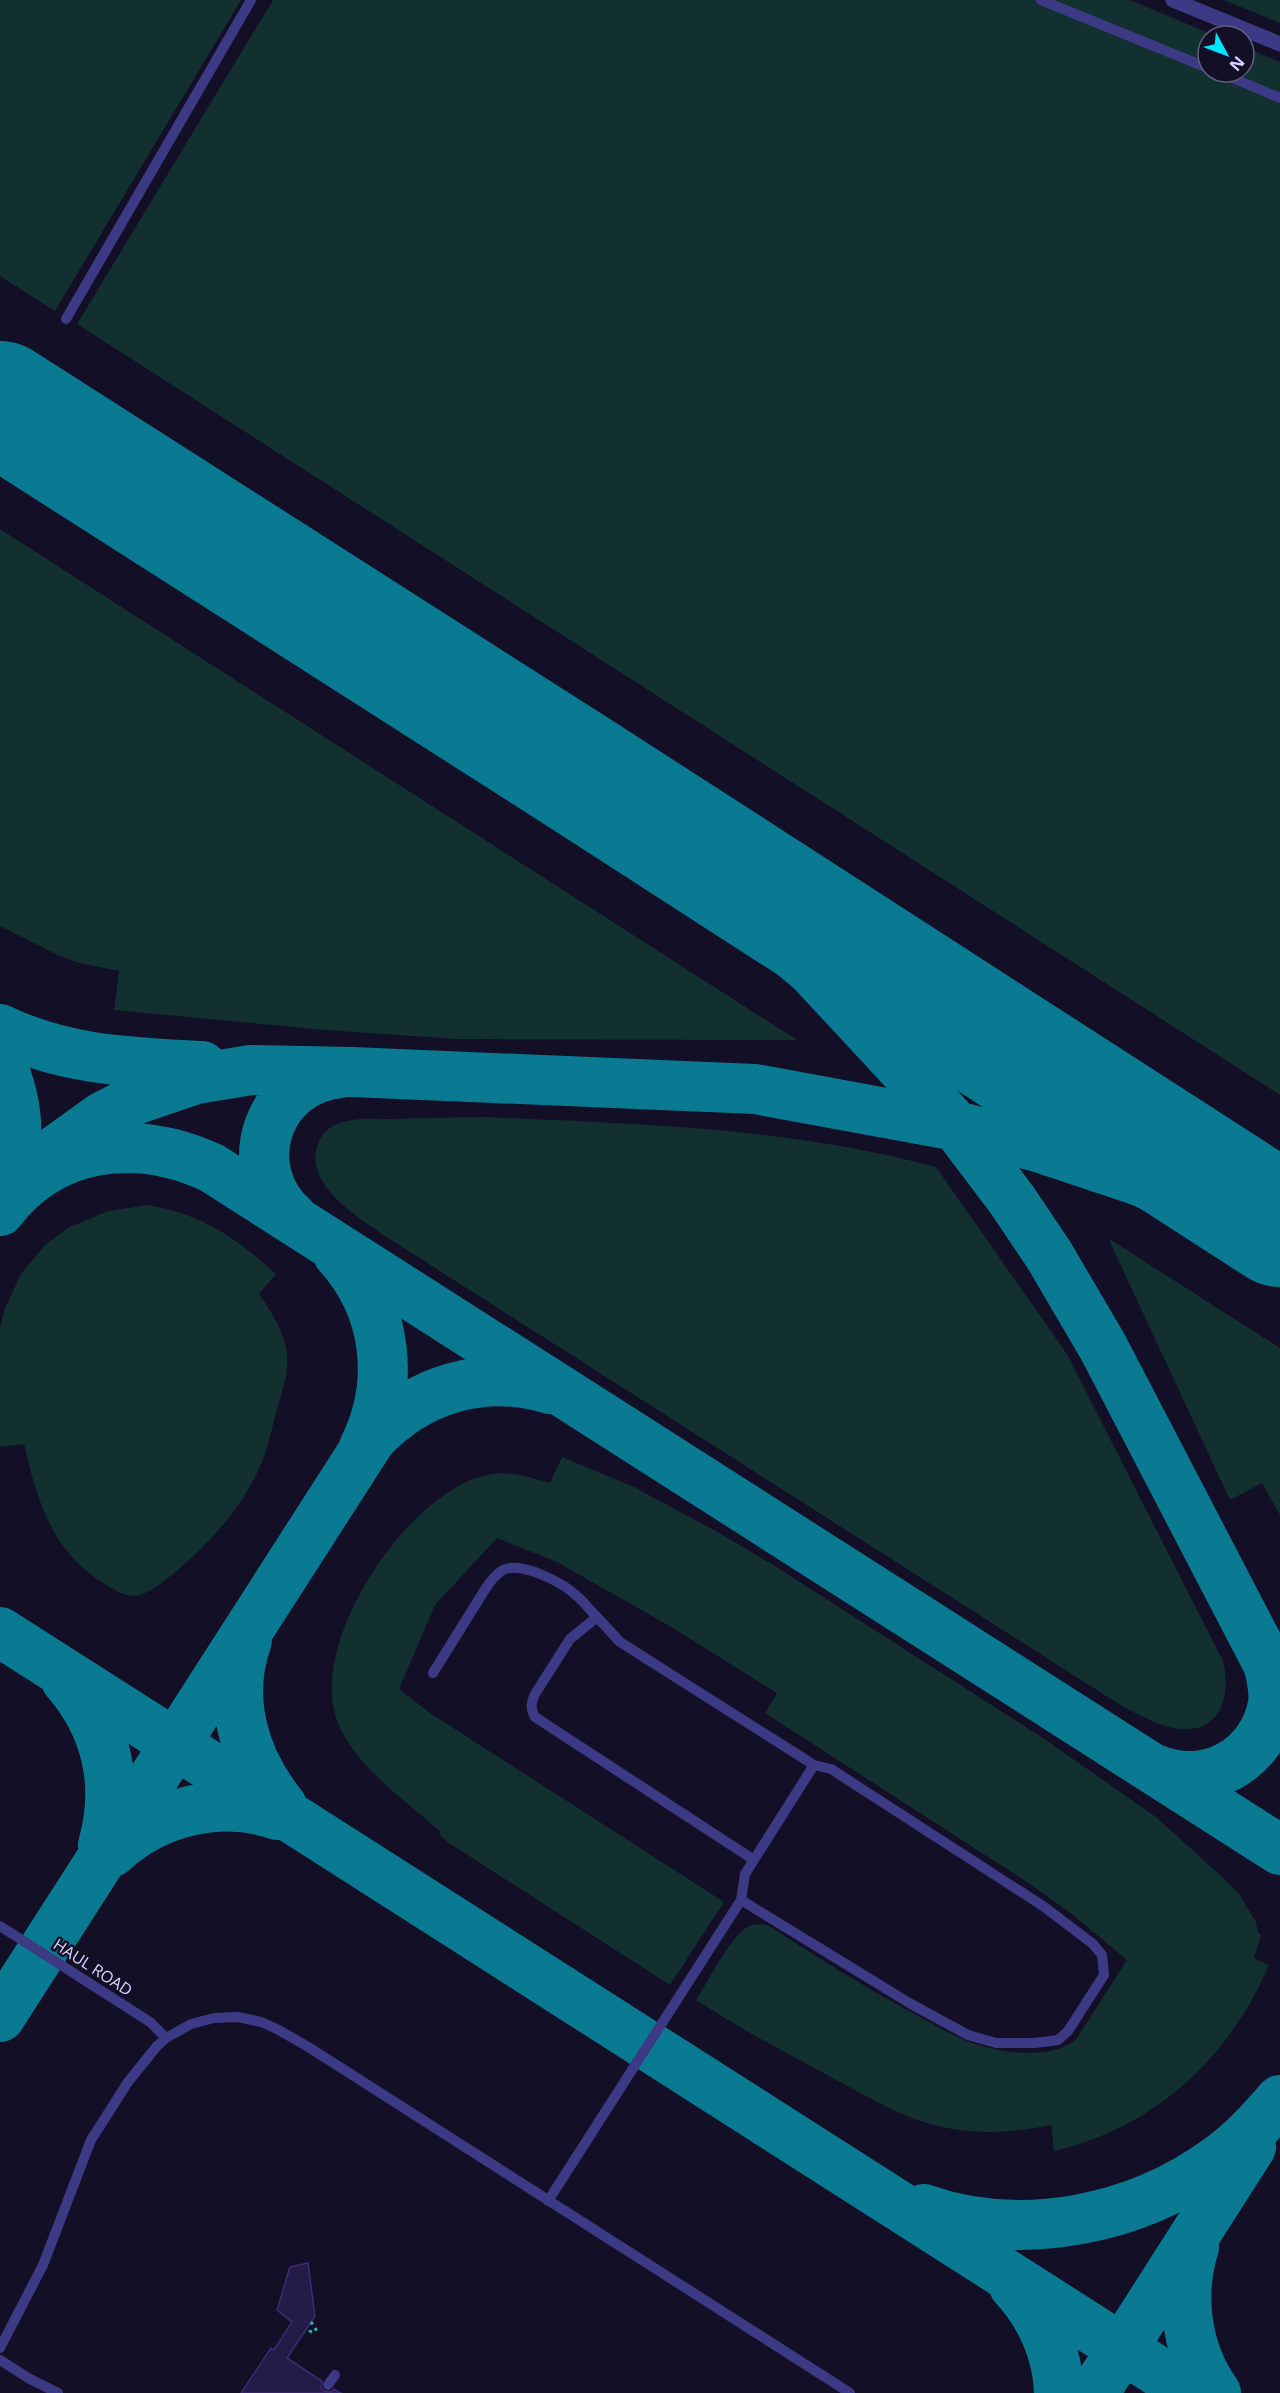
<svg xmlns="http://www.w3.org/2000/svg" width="1280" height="2393" viewBox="0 0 1280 2393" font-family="'Open Sans',sans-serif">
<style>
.green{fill:#12302f}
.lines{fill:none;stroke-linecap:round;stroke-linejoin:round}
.taxiway{stroke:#0a7a92;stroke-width:50}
.runway{stroke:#0a7a92;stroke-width:124}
.building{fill:#241b47;stroke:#3b2d73;stroke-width:1.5}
.path{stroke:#2fb8b0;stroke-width:3;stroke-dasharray:3 4.5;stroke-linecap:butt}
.service{stroke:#3d3a85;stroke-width:10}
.minor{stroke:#3d3a85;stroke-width:15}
.labels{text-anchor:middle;stroke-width:5;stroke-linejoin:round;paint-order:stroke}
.street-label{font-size:16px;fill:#d9d4ff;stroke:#130f26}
</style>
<rect width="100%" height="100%" fill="#130f26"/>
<!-- green -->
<path class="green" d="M0 0H241L55 311 0 276Z
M273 0H1130L1216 36H1208V72H1244V47L1280 62V1095L77 324Z
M1224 0H1280V23Z
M0 529 797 1040 456 1039 325 1030 114 1010 119 971 79 963 58 955 0 926Z
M484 1117C637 1124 787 1127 936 1167L1067 1354 1223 1661C1232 1698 1219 1737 1173 1728 1157 1725 1140 1715 1125 1708L388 1238C360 1219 305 1186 317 1147 319 1138 328 1127 337 1124 354 1117 375 1119 392 1119 423 1118 453 1117 484 1117Z
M148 1205C204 1215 235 1237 276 1274L259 1294C272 1312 285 1333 287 1355 289 1373 282 1392 277 1409 273 1425 269 1441 264 1457 247 1502 210 1544 173 1574 162 1582 148 1595 134 1596 124 1596 113 1589 105 1584 52 1553 37 1500 24 1444L0 1447V1328L5 1308 21 1274 45 1245 68 1228 108 1211Z
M1108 1238 1280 1348V1515L1262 1483 1230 1500Z
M562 1457 634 1487 721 1534 778 1568 1043 1738 1156 1817 1220 1875 1239 1894 1256 1922 1258 1933 1261 1935 1254 1958 1269 1965C1229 2059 1154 2128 1054 2151L1051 2125C1014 2133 975 2135 938 2126 903 2118 870 2098 838 2081 790 2055 742 2030 696 2000 707 1983 731 1936 747 1927 754 1923 762 1924 769 1926 816 1956 862 1986 911 2012 933 2024 957 2039 982 2046 1011 2054 1049 2058 1075 2041L1127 1960 1073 1915 1033 1886 765 1713 777 1693 673 1628 557 1562 497 1538 435 1605 399 1689 430 1713 724 1902 670 1985 449 1843 439 1834 440 1831C404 1800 345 1759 334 1710 316 1631 409 1492 487 1475 509 1470 529 1477 550 1483Z"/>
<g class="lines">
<!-- taxiway -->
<path class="taxiway" d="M584 776 812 971 956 1126 1012 1200 1049 1255 1103 1347 1280 1687
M0 1029C67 1061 130 1062 202 1066
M0 1061C22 1109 22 1159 0 1207
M52 1153 102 1117 137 1099 196 1079 251 1070 352 1072 755 1089 956 1126 1038 1147 1137 1180 1280 1241
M0 1211C53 1142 137 1133 212 1168L1280 1850
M293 1218C238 1169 266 1080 340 1073
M338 1254C387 1308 396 1382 364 1447
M0 1632 1192 2393
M247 1640C226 1699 244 1759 282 1806
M66 1680C107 1727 120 1785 103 1845
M1155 1769C1207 1791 1263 1760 1273 1704 1275 1690 1271 1676 1268 1663
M112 1852C155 1812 220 1795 277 1815
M0 2017 371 1439C418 1389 483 1369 550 1389
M924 2209C1022 2243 1136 2220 1218 2160 1242 2143 1261 2122 1280 2100
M1194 2247C1179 2296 1186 2351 1216 2393
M1014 2286C1041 2315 1058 2353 1059 2393
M1094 2393 1251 2147"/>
<!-- runway -->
<path class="runway" d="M0 403 584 776 1280 1225"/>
</g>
<!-- building -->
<path class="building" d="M308 2263 315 2316 287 2358 322 2381 321 2388 324 2391 331 2392 334 2389 341 2393H241L271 2348 274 2350 292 2322 277 2310 290 2267Z"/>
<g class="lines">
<!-- path -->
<path class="path" d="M311 2322 316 2329 313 2333 310 2331 311 2326"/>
<!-- service -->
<path class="service" d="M1041 0 1208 68
M1218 72 1280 98
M66 319 251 0
M433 1673 484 1591C489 1583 495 1575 503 1570 522 1561 563 1583 577 1596 584 1602 590 1610 597 1617
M741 1900 911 2004 968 2035 996 2043H1035L1058 2040 1068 2031 1104 1975 1102 1955 1093 1944 1043 1906 831 1769 814 1765 620 1642 597 1617 570 1639 535 1694C531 1703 530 1708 535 1717L754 1860
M0 1926 150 2022 166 2038
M548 2201 741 1900 745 1874 814 1765
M0 2348 43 2265 91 2140 128 2082 157 2046 166 2038 191 2024 214 2018 238 2017 261 2022 277 2029 310 2048 850 2393
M0 2360 30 2379 58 2393
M328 2385 335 2375"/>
<!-- minor -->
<path class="minor" d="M1173 0 1280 44"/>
</g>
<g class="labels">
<!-- street labels -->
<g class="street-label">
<text transform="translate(93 1967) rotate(33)" y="6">HAUL ROAD</text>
</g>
</g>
<!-- north arrow -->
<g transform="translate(1226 54) rotate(131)"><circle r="28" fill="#130f26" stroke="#625e7d" stroke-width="1.5"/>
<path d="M0-4.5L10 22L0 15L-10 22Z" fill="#00e5ff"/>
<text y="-9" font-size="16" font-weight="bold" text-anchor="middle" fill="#d9d4ff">N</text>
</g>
</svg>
